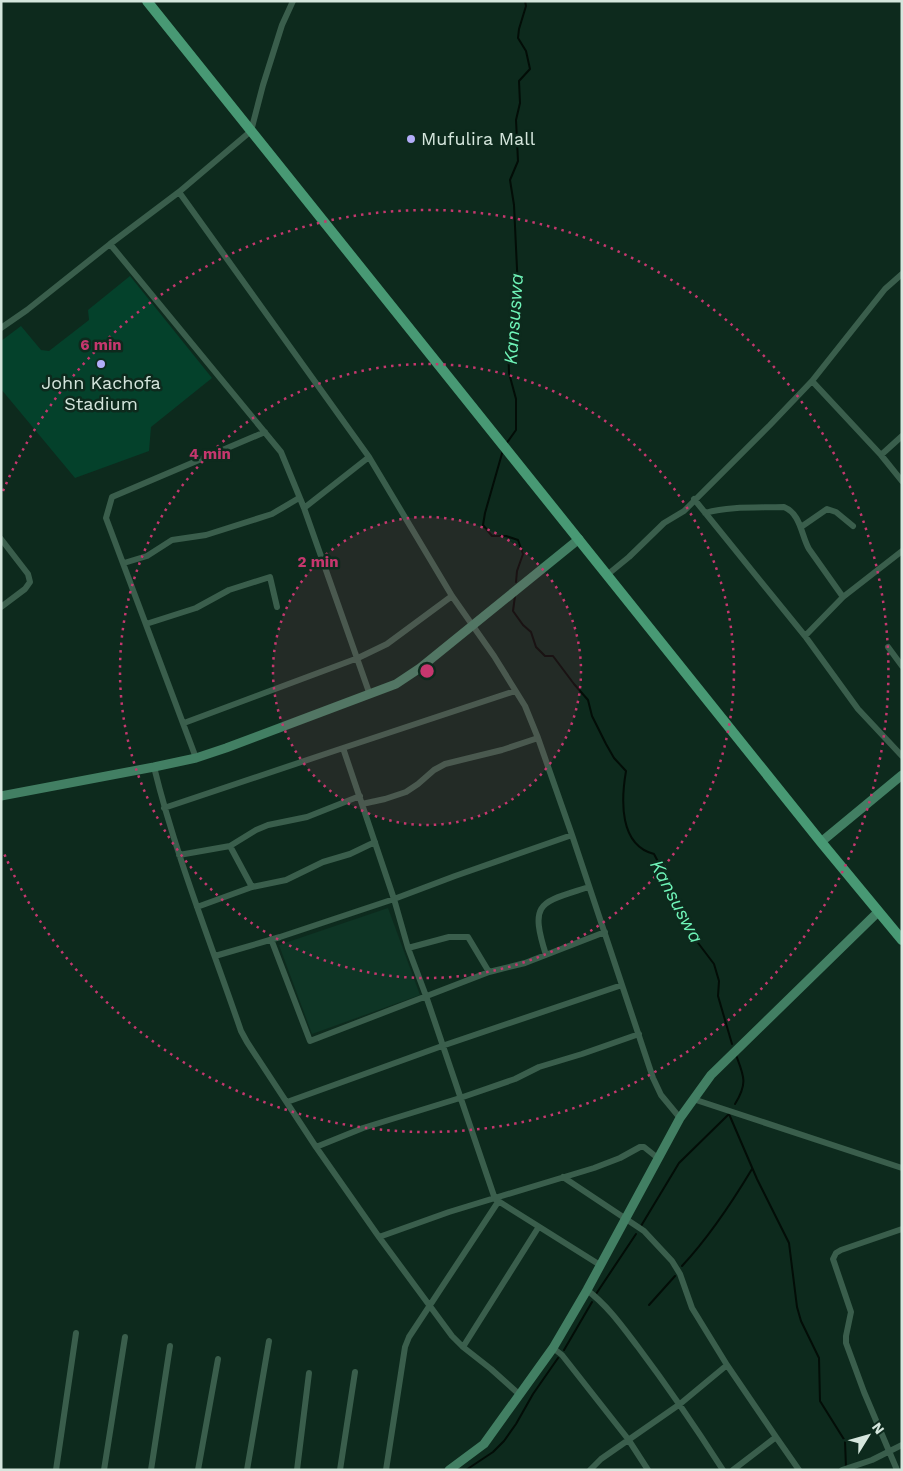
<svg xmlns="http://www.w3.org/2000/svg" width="903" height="1471" viewBox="0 0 903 1471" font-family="'Work Sans',sans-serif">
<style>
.built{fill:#0e3525}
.green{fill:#04412b}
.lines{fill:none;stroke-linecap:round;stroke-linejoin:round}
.stream{stroke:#030d07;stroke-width:2}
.street{stroke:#3a5e4c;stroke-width:6}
.secondary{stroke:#427f63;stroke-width:9}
.primary{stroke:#489974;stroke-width:10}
.ring{fill:none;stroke:#c5376e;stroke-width:2.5;stroke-dasharray:2.5 5}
.poi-dot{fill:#b3adf9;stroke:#0d2a1d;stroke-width:2}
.labels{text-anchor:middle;stroke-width:5;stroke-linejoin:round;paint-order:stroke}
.poi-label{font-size:18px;fill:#d5e6dd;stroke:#0d2a1d;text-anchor:start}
.water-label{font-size:19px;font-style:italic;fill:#6ff4b8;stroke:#0d2a1d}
.centre{fill:#c5376e;stroke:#0d2a1d;stroke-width:2.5}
.ring-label{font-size:15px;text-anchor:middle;font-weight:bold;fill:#c5376e;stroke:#0d2a1d;stroke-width:5;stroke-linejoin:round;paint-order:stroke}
</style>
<rect width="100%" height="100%" fill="#0d2a1d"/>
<!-- built -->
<path class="built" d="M388 908 420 995 312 1034 279 945Z"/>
<!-- green -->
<path class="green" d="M130 276 212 378 151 427 149 451 75 478 1 389V341L21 326 41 350 49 351 89 320 88 310Z"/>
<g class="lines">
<!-- stream -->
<path class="stream" d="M506 444 516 430V399L509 373 508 343 514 317 518 290 514 205 510 180 518 161 516 120 520 103 519 81 530 69 526 51 518 38 519 29 526 6 525 1
M503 450 485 513 483 525 492 536H506L518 540 523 554 517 571 516 582
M515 596 513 611 523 625 531 632 536 647 545 656H553L574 684 588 700 592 716 606 744 614 758 626 771C621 800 619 845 654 854L665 875 674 899 684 912 689 931 714 964 719 981 718 996 732 1044
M735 1104C748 1083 744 1076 736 1055
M641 1226 679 1163 729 1114 757 1179 789 1243 797 1307 801 1321 819 1358 820 1401 845 1441 846 1468
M682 1266C710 1236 731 1204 752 1169
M596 1294 636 1234
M649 1305 675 1276
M564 1350 592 1302
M466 1470 493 1452 504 1441 516 1424 533 1394 558 1358"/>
<!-- street -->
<path class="street" d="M179 192 369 457 452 596 494 656 525 706 538 738 572 835 653 1078 661 1095 680 1118
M110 244 281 452 304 508 370 695
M1 328 27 310 110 244 179 192 251 131 263 85 282 25 293 1
M812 381 881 455 902 481
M881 455 902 436
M694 499 805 636 858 709 902 756
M304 508 369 457
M705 513C731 506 757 508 784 507 801 514 801 535 809 549L843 597
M801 527 827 509 836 512 853 526
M1 539 28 574 30 582 25 589 1 607
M124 563 147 556 172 540 206 535 272 514 299 498
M607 575 629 557 664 523 684 511 770 425 812 381 885 289 902 274
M146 624 196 608 229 590 270 577 277 607
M805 636 843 597 902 551
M888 647 902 666
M515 691 343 748 394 899 408 948 426 996 495 1199 600 1265
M184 723 358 658 387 644 452 596
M196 758 106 518 112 497 265 432
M154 767C176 857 211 943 241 1031L247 1042 316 1147 379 1237 452 1336 463 1347 491 1369 520 1395
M362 804 385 799 406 792 418 784 434 770 445 764 502 750 538 738
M164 808 343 748
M230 846 252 887
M179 855 230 846 256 830 268 825 307 817 360 796
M197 907 252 887 286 880 323 862 350 854 375 842
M271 939 310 1041 489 972 525 963 605 932
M408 948 449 937H468L489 972
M546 955C529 901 540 903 589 887
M215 956 280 937 394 899 455 876 572 835
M693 1099 902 1168
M287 1102 442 1046 622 985
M316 1147 363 1128 460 1098 515 1079 539 1067 582 1054 639 1034
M563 1177 644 1231 672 1261 680 1274 692 1308 727 1365 680 1404 601 1459 590 1470
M379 1237 449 1212 594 1168 620 1158 640 1147H644L659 1159
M587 1290C608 1306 622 1326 638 1347 668 1387 696 1428 723 1470
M463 1347 538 1228
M553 1348 562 1355 628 1439 648 1470
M727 1365 776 1437 733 1470
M776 1437 799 1470
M56 1470 76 1333
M104 1470 125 1337
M151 1470 170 1346
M198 1470 218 1359
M247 1470 269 1341
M297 1470 309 1373
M340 1470 355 1372
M386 1470 405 1347 409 1337 498 1202
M842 1470 872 1460 902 1445
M897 1470 864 1392 846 1343V1336L851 1312 833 1259 836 1253 841 1250 902 1229"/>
<!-- secondary -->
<path class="secondary" d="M1 796 154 767 196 758 226 748 396 684 420 668 579 539
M821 842 902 775
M449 1470 484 1444 553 1348 587 1290 680 1118 711 1075 878 912"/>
<!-- primary -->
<path class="primary" d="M147 1 821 842 902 940"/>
</g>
<!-- distance rings -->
<circle cx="427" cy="671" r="154" fill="#c5376e" fill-opacity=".12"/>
<g class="ring">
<circle cx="427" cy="671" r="154"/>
<circle cx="427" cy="671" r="307"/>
<path d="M3 491A461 461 0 1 1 3 851"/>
</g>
<!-- markers -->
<g class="poi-dot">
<circle cx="411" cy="139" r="5"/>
<circle cx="101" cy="364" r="5"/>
</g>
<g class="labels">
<!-- poi labels -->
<g class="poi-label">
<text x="421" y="145">Mufulira Mall</text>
<text x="101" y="389" text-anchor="middle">John Kachofa<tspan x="101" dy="21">Stadium</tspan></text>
</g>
<!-- water labels -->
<g class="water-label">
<text transform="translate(513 319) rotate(-86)" y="7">Kansuswa</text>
<text transform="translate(677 901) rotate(62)" y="7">Kansuswa</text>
</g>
</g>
<circle cx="427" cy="671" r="8" class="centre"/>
<g class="ring-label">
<text x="101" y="350">6 min</text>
<text x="210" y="459">4 min</text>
<text x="318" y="567">2 min</text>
</g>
<!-- border -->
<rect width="903" height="1471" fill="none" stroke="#d5e6dd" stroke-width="5"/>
<!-- north arrow -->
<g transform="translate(868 1436) rotate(53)" stroke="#0d2a1d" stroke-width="4" paint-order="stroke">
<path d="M0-4L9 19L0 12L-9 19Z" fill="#d5e6dd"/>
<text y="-8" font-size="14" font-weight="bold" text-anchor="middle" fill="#d5e6dd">N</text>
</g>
</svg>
